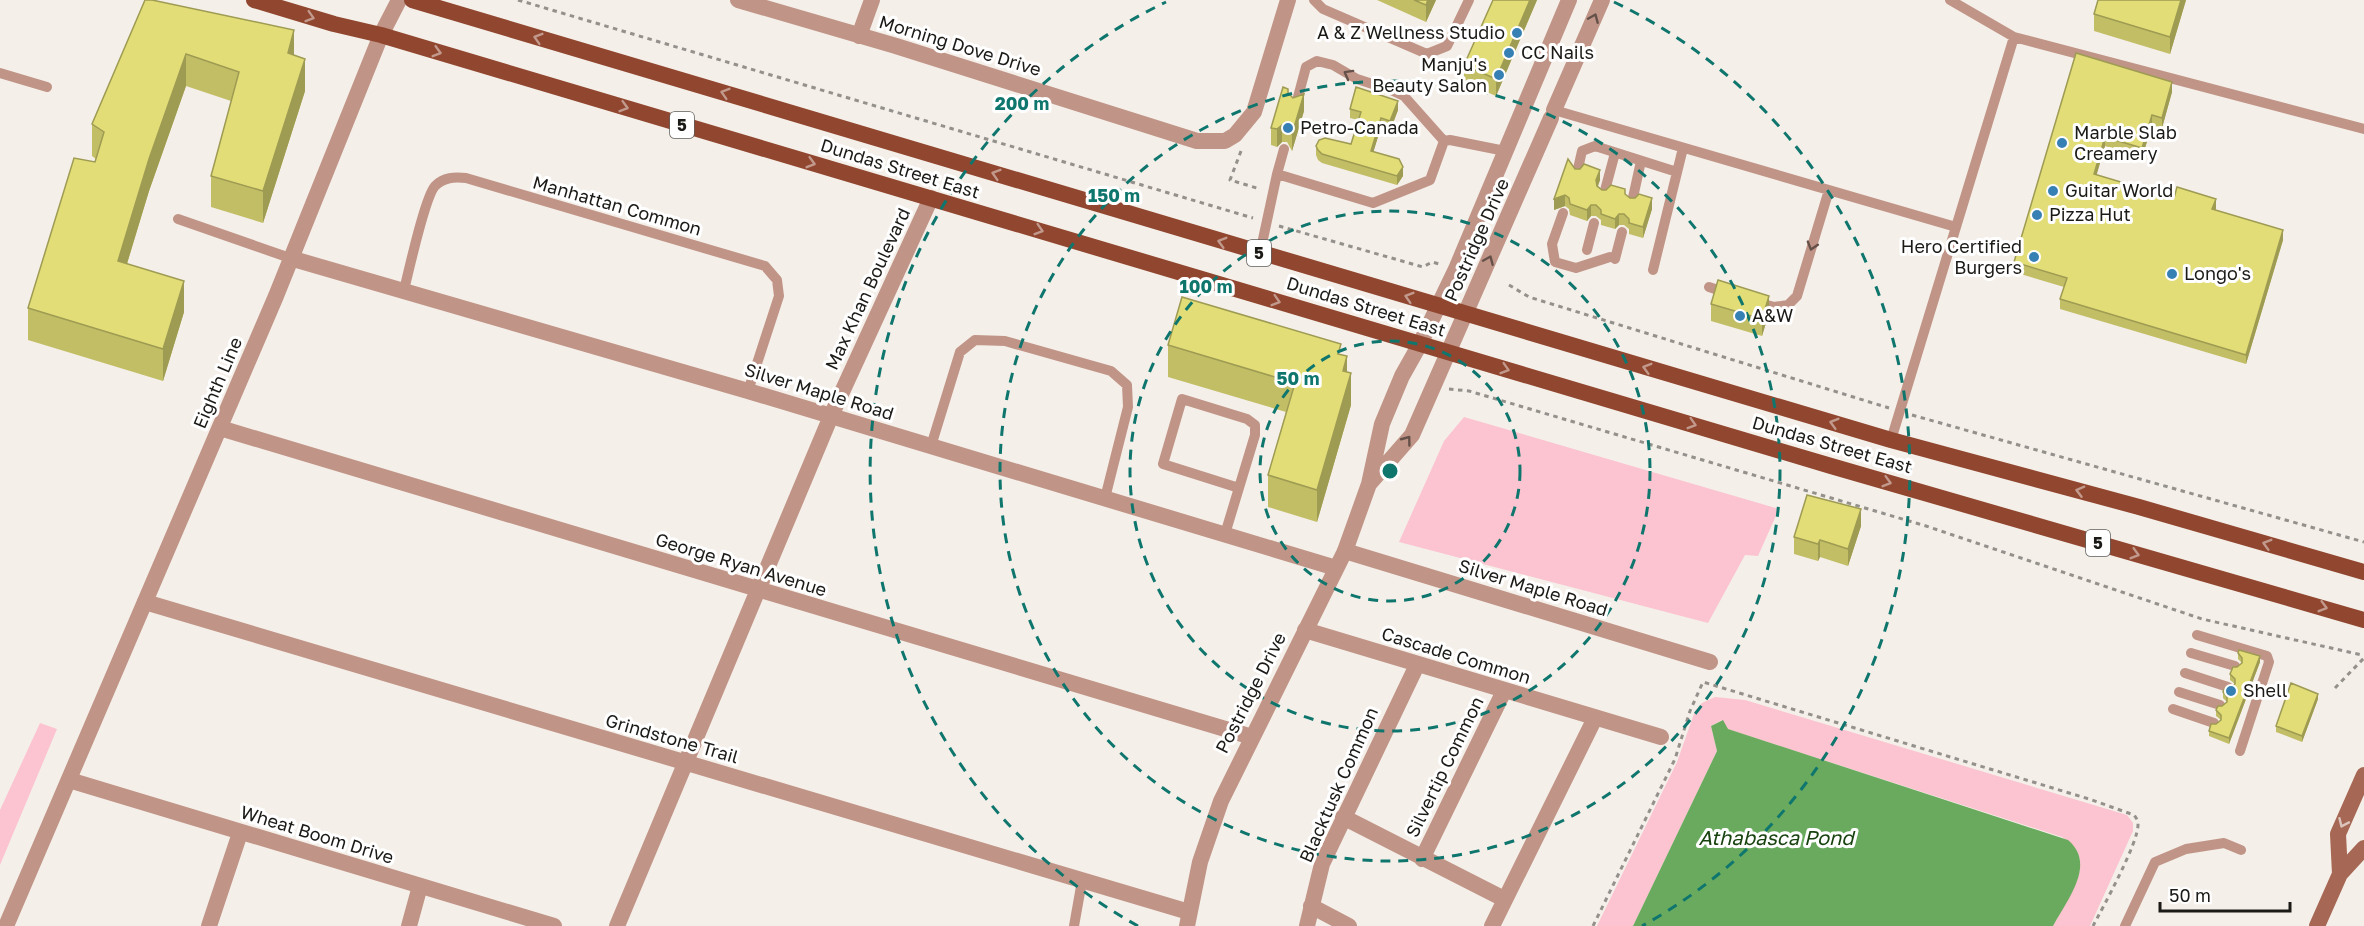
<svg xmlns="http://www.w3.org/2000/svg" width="2364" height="926" viewBox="0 0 2364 926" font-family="'Golos Text',sans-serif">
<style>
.green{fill:#fbc4d0}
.water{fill:#6aaa5f}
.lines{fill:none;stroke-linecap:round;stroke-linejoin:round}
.path{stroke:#94918c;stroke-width:3;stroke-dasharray:4.5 4.5;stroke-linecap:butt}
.service{stroke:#c09587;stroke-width:10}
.minor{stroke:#c09587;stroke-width:16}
.tertiary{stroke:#c09587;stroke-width:16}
.secondary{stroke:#a66854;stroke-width:16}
.primary{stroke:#91472f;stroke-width:16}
.wall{fill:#c2be66}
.shaded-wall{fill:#9e9b53}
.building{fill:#e2dd77;stroke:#9e9b53;stroke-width:1.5}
.oneway{stroke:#c29a8d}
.oneway2{stroke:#655149}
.oneway3{stroke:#dbc3bb}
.ring{fill:none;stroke:#0f766e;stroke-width:3;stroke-dasharray:10 8}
.poi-dot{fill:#3780b4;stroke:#fff;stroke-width:2}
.labels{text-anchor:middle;stroke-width:6;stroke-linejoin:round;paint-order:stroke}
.shield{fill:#fff;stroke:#5f5f5d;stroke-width:1.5}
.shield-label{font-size:16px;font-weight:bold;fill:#1b1a17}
.poi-label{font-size:18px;fill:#1b1a17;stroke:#fff;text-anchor:start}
.street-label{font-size:18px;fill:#1b1a17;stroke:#fff}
.water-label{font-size:20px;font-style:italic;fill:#18430f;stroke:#fff}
.centre{fill:#0f766e;stroke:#fff;stroke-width:3}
.ring-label{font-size:18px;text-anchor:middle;font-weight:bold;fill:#0f766e;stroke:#fff;stroke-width:6;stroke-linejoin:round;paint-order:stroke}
</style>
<rect width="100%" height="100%" fill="#f5efe9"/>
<!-- green -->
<path class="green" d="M1464 417 1779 509 1758 556 1745 555 1708 623 1399 542 1444 441Z
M1715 697 1745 700 2127 815 2133 823V831L2090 926H2053C2067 898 2101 859 2062 837L1727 729 1722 720 1711 726 1717 751 1633 926H1597L1677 762 1695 711 1702 703Z
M40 723 57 729 0 865V810Z"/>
<!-- water -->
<path class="water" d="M1723 720 1728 729 2068 840C2097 864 2067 900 2053 926H1633L1717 751 1711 726Z"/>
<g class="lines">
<!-- path -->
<path class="path" d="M518 0 1253 218
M1241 151 1230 180 1260 189
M1279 226 1423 267 1432 262 1439 264
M1509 285 1529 297 1889 408
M1449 389 1469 391 1926 526 2202 619 2362 655
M1912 415 2364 542
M2335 688 2364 658
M1593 926 1675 759 1690 711 1703 682 2089 799 2134 815C2136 818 2138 820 2138 824 2139 842 2103 907 2093 926"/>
<!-- service -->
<path class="service" d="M1314 0 1323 9 1427 54 1447 46 1469 0
M1950 0 2014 37 2364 129
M0 73 47 87
M1295 108 1306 67 1317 61 1333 65 1357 79 1391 90 1404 96 1444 141
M1554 110 1956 227
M1577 173 1582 151 1595 146 1677 172
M1277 174 1284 149
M1604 194 1615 153
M1632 202 1641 161
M1563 213 1552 244 1555 262 1576 268 1610 257
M178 219 290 258
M1587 250 1594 223
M1260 253 1277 174 1373 203 1430 180 1444 141 1450 140 1505 151
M1615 259 1622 232
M1653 270 1683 148
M1709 287 1727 293
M404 290C409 270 425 197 435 186 444 177 454 177 466 178L765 266 777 280 779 296 748 391
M1757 302 1774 307 1788 305 1797 296 1829 190
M1891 440 2014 37
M931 446 960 352 975 340 1005 341 1111 371 1127 385 1128 407 1105 498
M1225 534 1255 435V425L1247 419 1182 399 1163 464 1239 488
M2197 635 2267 656 2269 662 2240 751
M2191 653 2235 666
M2185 673 2228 687
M2179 692 2220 705
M2173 709 2214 723
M1074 926 1082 881
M2125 926 2155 862 2186 849 2224 843 2241 850"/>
<!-- minor -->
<path class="minor" d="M738 0 896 46 1197 141H1225L1235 135 1254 112 1288 0
M859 36 872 0
M290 258 748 391 1336 568
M220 428 1252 737
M1345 551 1710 662
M145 602 1189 912
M1305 630 1661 737
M1343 817 1504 899
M1422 859 1504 691
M1311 906 1349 926
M209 926 240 833
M409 926 420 886
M617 926 831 416 931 198
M1307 926 1322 864 1417 665
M1492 926 1595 718"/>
<!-- tertiary -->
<path class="tertiary" d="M1554 110 1602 0
M1370 483 1412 435 1551 118
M69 780 554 926
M6 926 276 296 381 35 399 0
M1187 926 1200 862 1221 801 1345 551 1369 484 1382 424 1402 376 1420 344 1456 269 1569 0"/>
<!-- secondary -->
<path class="secondary" d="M2340 874 2338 834 2364 775
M2317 926 2340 874 2364 848"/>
<!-- primary -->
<path class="primary" d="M254 0 334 24 381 35 1831 466 2364 620
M412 0 1891 440 2139 507 2364 572"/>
</g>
<!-- wall -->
<path class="wall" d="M145 0 294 55 305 91 263 223 211 207V176L231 101 186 86 149 191 127 264 184 312 163 381 28 340V308L95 162 96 159 92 156V124Z
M1377 0H1436L1426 22Z
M1493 0H1537L1496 96 1464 82V65Z
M2098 0H2186L2170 54 2094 31V14Z
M2076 53 2172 92 2162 128 2152 125 2142 158 2105 146 2096 175 2174 198 2216 209 2215 210 2283 240 2246 364 2060 309V299L2064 287 2014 272V262Z
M1288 93 1304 111 1292 151 1287 142H1282L1277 147 1271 145V128Z
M1350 109 1398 110 1390 131 1381 127 1373 152 1403 176 1397 185 1322 163 1318 160 1316 155V146L1351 144 1358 120 1350 118Z
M1575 169 1600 180 1598 186 1602 190 1625 194 1630 198 1652 209 1643 238 1629 234V229L1624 225H1619L1615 229 1601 225V220L1596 216H1591L1587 221 1570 215 1569 209 1565 206 1554 210Z
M1711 304 1769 313 1762 336 1711 321Z
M1168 345 1341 354 1347 372 1351 405 1317 522 1268 507V475L1286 412 1168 377Z
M1861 526 1848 566 1820 557 1818 561 1794 554V537Z
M2238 653 2260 662 2229 744 2209 736V731L2221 720 2216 716V710L2227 702 2223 698V692L2235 684 2230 680V674L2242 663 2238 659Z
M2318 699 2302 742 2276 732V726Z"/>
<!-- shaded-wall -->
<path class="shaded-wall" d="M1428 0H1436L1426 22V5Z
M1530 0H1537L1496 96V79Z
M2181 0H2186L2170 54V37Z
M294 30V62L288 53Z
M186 54V86L149 191 118 293V261L149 159Z
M305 59V91L263 223V191Z
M2172 82V92L2162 128V118Z
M1304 94V111L1292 151V134Z
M1398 101V110L1390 131V121Z
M2152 115V125L2142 158V148Z
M1381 118V127L1371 160V151Z
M1282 125V142L1277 147V129Z
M2105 137V146L2094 184V174Z
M1403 167V176L1397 185V176Z
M1600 170V180L1596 191V180Z
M1565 195V206L1554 210V199Z
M1652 198V209L1643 238V227Z
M2216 199V209L2212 219V209Z
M1591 205V216L1587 221V210Z
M1619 214V225L1615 229V219Z
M2283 230V240L2246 364V355Z
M184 281V312L163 381V349Z
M1769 296V313L1762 336V319Z
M1347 356V387L1351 373V405L1317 522V490L1343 371Z
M1861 509V526L1848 566V549Z
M1820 540V557L1818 561V544Z
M2260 656V662L2229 744V738Z
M2318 694V699L2302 742V736Z"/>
<!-- building -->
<path class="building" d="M145 0H152L294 30 288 53 305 59 263 191 211 176 239 72 186 54 149 159 118 261 184 281 163 349 28 308 74 158 95 162 104 132 92 124Z
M1414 0H1428L1426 5Z
M1493 0H1530L1496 79 1464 65Z
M2098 0H2181L2170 37 2094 14Z
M2076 53 2172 82 2162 118 2152 115 2142 148 2105 137 2094 174 2174 198 2177 187 2216 199 2212 209 2283 230 2246 355 2060 299 2067 278 2014 262Z
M1283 87 1288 89V93L1293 98 1304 94 1292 134 1287 125H1282L1277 129 1271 128Z
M1356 87 1398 101 1390 121 1381 118 1371 151 1399 159 1403 167 1397 176 1322 154 1318 150 1316 146 1319 140 1325 138 1351 144 1361 112 1350 109Z
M1568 159 1575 169H1580L1584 164 1600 170 1596 180 1597 186 1602 190H1606L1611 185 1625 189V194L1630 198H1635L1639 194 1652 198 1643 227 1629 223V219L1624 214H1619L1615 219 1601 214V210L1596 205H1591L1587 210 1570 204 1569 198 1565 195 1554 199Z
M1718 280 1769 296 1762 319 1711 304Z
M1182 297 1341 344 1338 354 1347 356 1343 371 1351 373 1317 490 1268 475 1295 383 1168 345Z
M1807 495 1861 509 1848 549 1820 540 1818 544 1794 537Z
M2239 650 2260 656 2229 738 2209 731 2211 724H2216L2221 720V715L2216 710 2218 706H2222L2227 702V697L2223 692 2225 688H2230L2235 684V679L2230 674 2233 667H2237L2242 663V658L2238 653Z
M2291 683 2318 694 2302 736 2276 726Z"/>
<!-- one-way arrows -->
<defs><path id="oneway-chevron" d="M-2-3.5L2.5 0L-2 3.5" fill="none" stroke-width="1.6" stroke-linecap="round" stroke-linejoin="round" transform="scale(1.5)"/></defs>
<g class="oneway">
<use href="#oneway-chevron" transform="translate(310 17) rotate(17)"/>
<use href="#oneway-chevron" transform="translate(538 38) rotate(-163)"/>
<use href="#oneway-chevron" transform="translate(437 52) rotate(16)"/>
<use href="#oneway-chevron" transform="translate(725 93) rotate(-163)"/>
<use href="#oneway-chevron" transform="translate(624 107) rotate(16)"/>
<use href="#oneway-chevron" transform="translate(811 163) rotate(16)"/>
<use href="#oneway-chevron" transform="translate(996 174) rotate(-163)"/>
<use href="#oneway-chevron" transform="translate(1039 230) rotate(17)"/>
<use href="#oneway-chevron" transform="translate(1222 242) rotate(-164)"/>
<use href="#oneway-chevron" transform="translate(1409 297) rotate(-163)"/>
<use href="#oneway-chevron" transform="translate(1276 301) rotate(17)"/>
<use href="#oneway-chevron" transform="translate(1647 368) rotate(-164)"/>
<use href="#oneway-chevron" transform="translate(1505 369) rotate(17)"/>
<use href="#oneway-chevron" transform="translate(1834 423) rotate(-164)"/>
<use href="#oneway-chevron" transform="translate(1692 424) rotate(17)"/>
<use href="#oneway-chevron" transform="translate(1887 482) rotate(16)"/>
<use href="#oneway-chevron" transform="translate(2080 491) rotate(-165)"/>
<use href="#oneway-chevron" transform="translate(2267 544) rotate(-164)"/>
<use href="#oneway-chevron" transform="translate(2135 554) rotate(16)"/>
<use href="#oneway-chevron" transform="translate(2323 607) rotate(16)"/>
</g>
<g class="oneway2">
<use href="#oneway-chevron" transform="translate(1594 18) rotate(-67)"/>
<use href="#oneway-chevron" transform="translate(1348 74) rotate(-151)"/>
<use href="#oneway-chevron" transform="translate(1812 246) rotate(107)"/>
<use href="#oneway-chevron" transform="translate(1489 260) rotate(-67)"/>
<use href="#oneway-chevron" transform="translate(1407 440) rotate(-53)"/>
</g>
<use class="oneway3" href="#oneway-chevron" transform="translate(2343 823) rotate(114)"/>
<!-- distance rings -->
<g class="ring">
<circle cx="1390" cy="471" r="130"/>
<circle cx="1390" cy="471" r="260"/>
<circle cx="1390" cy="471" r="390"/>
<path d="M1138 926A520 520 0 0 1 1166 2M1614 2A520 520 0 0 1 1642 926"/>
</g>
<!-- markers -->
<g class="poi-dot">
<circle cx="1517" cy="33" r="6"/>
<circle cx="1509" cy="53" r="6"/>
<circle cx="1499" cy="75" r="6"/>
<circle cx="1288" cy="128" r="6"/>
<circle cx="2062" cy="143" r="6"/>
<circle cx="2053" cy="191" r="6"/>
<circle cx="2037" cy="215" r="6"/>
<circle cx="2034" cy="257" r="6"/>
<circle cx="2172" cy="274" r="6"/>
<circle cx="1740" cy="316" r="6"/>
<circle cx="2231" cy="691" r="6"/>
</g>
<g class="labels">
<!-- shield labels -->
<g class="shield">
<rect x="670" y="112" width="24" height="26" rx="4.5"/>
<rect x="1247" y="240" width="24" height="26" rx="4.5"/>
<rect x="2086" y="530" width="24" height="26" rx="4.5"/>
</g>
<g class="shield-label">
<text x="682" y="131">5</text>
<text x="1259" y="259">5</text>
<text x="2098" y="549">5</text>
</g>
<!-- poi labels -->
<g class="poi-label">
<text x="1505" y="39" text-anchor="end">A &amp; Z Wellness Studio</text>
<text x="1521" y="59">CC Nails</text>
<text x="1487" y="71" text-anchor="end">Manju's<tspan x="1487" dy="21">Beauty Salon</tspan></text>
<text x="1300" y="134">Petro-Canada</text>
<text x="2074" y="139">Marble Slab<tspan x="2074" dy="21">Creamery</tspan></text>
<text x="2065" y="197">Guitar World</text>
<text x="2049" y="221">Pizza Hut</text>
<text x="2022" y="253" text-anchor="end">Hero Certified<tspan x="2022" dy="21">Burgers</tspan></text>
<text x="2184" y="280">Longo's</text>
<text x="1752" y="322">A&amp;W</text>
<text x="2243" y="697">Shell</text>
</g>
<!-- street labels -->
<g class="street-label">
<text transform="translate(960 46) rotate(17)" y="6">Morning Dove Drive</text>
<text transform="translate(900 169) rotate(17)" y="6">Dundas Street East</text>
<text transform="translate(617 206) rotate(16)" y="6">Manhattan Common</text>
<text transform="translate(1477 240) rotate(-66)" y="6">Postridge Drive</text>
<text transform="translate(868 289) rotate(-65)" y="6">Max Khan Boulevard</text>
<text transform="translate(1366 307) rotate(17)" y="6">Dundas Street East</text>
<text transform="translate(218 383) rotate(-67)" y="6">Eighth Line</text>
<text transform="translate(819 392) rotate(17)" y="6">Silver Maple Road</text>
<text transform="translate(1832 445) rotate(16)" y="6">Dundas Street East</text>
<text transform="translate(741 565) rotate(17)" y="6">George Ryan Avenue</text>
<text transform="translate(1533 588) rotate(17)" y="6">Silver Maple Road</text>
<text transform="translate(1456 656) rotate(17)" y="6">Cascade Common</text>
<text transform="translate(1251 693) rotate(-63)" y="6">Postridge Drive</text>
<text transform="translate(672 739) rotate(16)" y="6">Grindstone Trail</text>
<text transform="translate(1445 767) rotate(-64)" y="6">Silvertip Common</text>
<text transform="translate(1339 785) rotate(-66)" y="6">Blacktusk Common</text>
<text transform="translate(317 835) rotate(17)" y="6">Wheat Boom Drive</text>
</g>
<!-- water labels -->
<g class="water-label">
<text x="1776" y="845">Athabasca Pond</text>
</g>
</g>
<circle cx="1390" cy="471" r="9" class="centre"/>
<g class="ring-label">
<text x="1022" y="110">200 m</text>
<text x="1114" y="202">150 m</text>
<text x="1206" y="293">100 m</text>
<text x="1298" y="385">50 m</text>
</g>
<!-- scale -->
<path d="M2160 902v9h130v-9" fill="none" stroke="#1b1a17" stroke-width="3"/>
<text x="2169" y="902" font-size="18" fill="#1b1a17" stroke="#ffffff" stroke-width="4.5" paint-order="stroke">50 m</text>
</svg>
